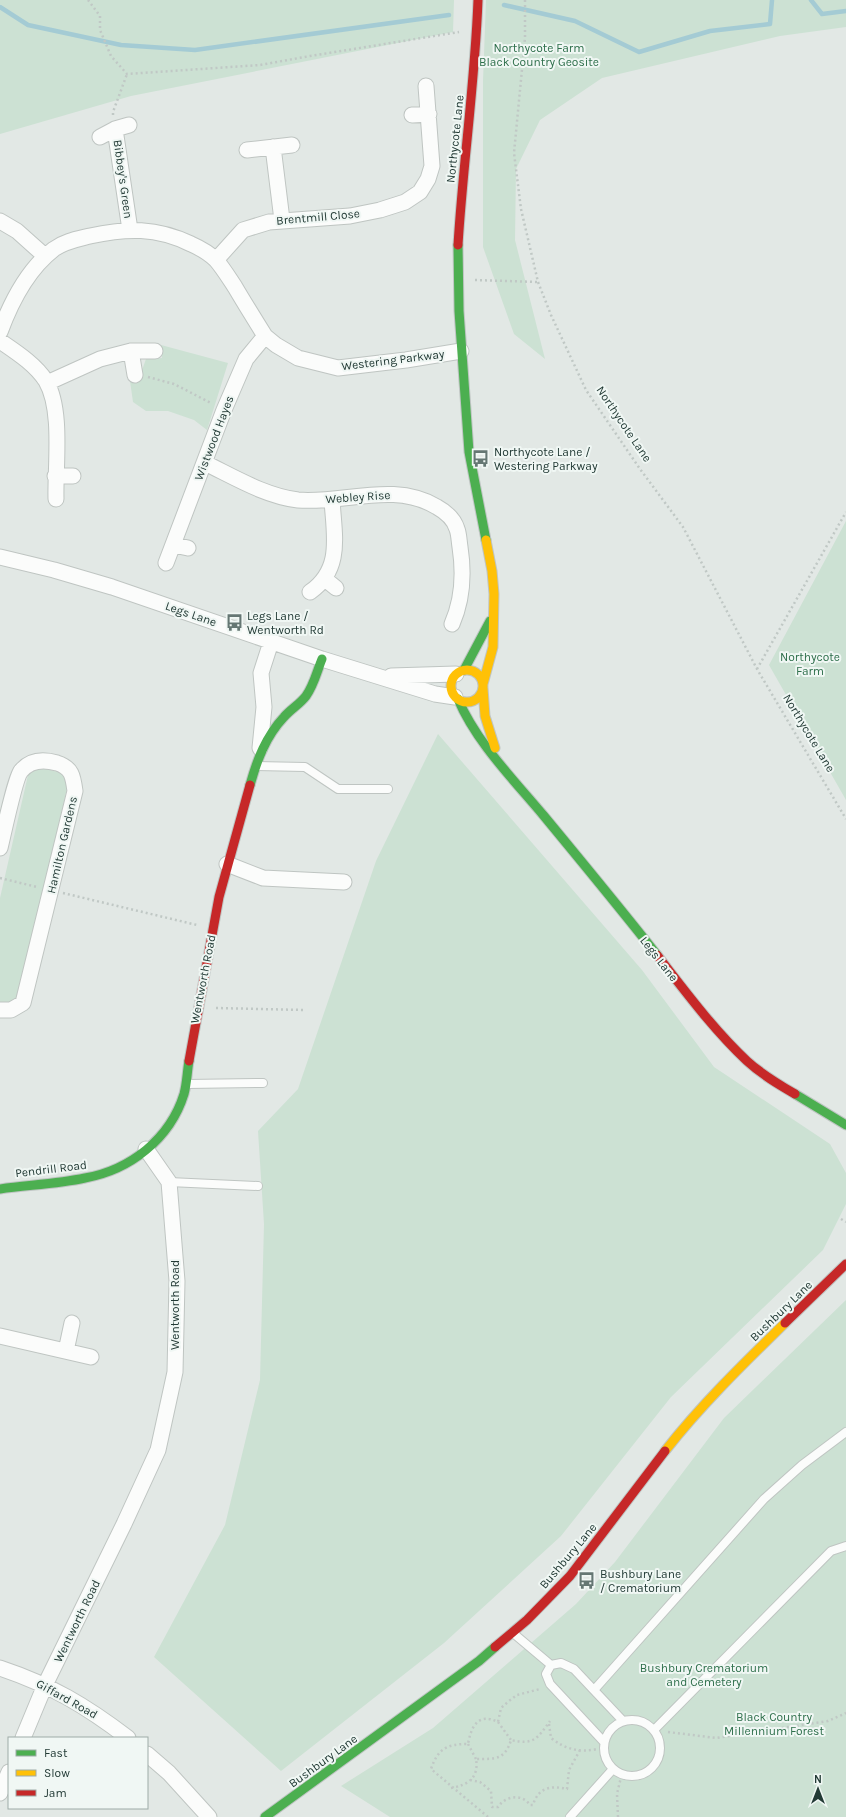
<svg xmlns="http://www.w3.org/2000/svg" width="846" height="1817" viewBox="0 0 846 1817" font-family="Karla,sans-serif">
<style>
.green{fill:#cce1d3}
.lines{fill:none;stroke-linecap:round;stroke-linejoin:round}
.stream{stroke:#a4cbd4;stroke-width:4.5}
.lane-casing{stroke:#bfc5c2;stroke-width:10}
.street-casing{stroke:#bfc5c2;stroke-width:17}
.fast-casing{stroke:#bfc5c3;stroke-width:11}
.slow-casing{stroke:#bfc5c3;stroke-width:11}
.jam-casing{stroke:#bfc5c3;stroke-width:11}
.path{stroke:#c0c8c5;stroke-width:2.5;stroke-dasharray:2 3;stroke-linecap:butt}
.lane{stroke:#fbfcfb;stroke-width:8}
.street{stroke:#fbfcfb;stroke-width:15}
.fast{stroke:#4caf50;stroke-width:9}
.slow{stroke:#ffc107;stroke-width:9}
.jam{stroke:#c62828;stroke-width:9}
.labels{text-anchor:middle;stroke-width:4;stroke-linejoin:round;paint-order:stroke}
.park-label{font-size:12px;fill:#2e6f4b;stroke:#f0f7f4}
.street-label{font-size:12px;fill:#223a35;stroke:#f0f7f4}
.poi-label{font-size:12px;fill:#223a35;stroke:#f0f7f4;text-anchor:start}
</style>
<rect width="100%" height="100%" fill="#e2e8e5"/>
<!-- green -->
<path class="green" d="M0 0H454L453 32 131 96 0 134Z
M486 0H846V27L780 36 602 78 540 120 516 169 515 240 545 359 514 334 483 247V81Z
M161 345 228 363 207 430 194 420 168 411H146L133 402 129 374 141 373 146 359 162 358Z
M846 521V800L769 665Z
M438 734 642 970 714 1067 830 1144 846 1173V1204L823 1250 671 1397 561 1536 444 1643 281 1771 154 1657 225 1525 260 1380 264 1224 258 1131 298 1089 376 861Z
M36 769H47L64 774 68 784 19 996 10 1003H0V898L28 775Z
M846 1300V1817H390L341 1786 433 1728 576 1604 615 1562 724 1418Z"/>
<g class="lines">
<!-- stream -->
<path class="stream" d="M811 0 822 14 846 11
M504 5 575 21 639 52 710 31 770 24 772 0
M0 7 28 25 121 45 195 50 449 15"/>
<defs>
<path id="lane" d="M256 766 305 767 338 789H388
M187 1084 263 1083
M169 1182 258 1186
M513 1633 551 1665 561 1663 574 1669 623 1721
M551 1665 546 1674 550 1684 604 1742
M594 1690 764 1499 802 1465 846 1432
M604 1748a28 28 0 1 1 56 0a28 28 0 1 1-56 0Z
M654 1730 831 1551 846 1546
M570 1817 613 1769"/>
<path id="street" d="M412 115 429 114
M115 129 130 230
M100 137 115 129 129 125
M273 147 282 220
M247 150 292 145
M0 221 17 231 45 256
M216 260 243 230 269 222 350 216 380 210 405 202 420 192 428 179 432 166 426 86
M0 332C11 302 28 269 54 249 65 241 78 239 90 236 127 228 156 227 191 244 200 248 209 253 216 260 223 268 229 278 235 287 245 304 255 320 265 336L276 345 298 358 338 368 406 360 461 351
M0 341C16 352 35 364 46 381 63 410 55 466 56 499
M131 351 135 375
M47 383 100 359 131 351H155
M205 463C234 477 265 496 298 500 344 504 394 481 437 507 446 512 454 519 457 529 459 534 459 541 460 547 464 573 463 599 452 624
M55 476H73
M174 545 188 548
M0 557 54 570 112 587 322 659 435 694 455 697
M166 563 224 410 246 359 265 336
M325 579 336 588
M310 592C343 569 334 535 332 500
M391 676 456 674
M260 748 264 707 261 673 271 642
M0 848C3 836 15 778 21 771 30 760 43 759 57 763 72 768 73 776 75 791L23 1003 11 1010H0
M227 864 263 878 344 882
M0 1336 91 1357
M66 1351 72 1323
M0 1668C51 1685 86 1706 128 1738
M23 1738 45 1685 124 1524 158 1450 175 1372 177 1281 169 1182 146 1149
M147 1754 169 1773 209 1817
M0 1793 9 1772"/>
<path id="fast" d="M458 245 459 311 469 452 486 540
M464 670 490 621
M458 699C476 742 514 780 544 816 582 862 620 908 657 955
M250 785C257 760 266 736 284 717 291 709 300 704 306 696 314 685 317 671 322 659
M795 1094 846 1125
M0 1189C28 1185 57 1184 85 1178 130 1170 170 1139 184 1094 187 1083 187 1072 189 1061
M265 1817 479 1661 495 1647"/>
<path id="slow" d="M451 686a16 16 0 1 1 32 0a16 16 0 1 1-32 0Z
M483 684 493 647 494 594 492 571 486 540
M483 688 485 716 495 748
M665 1451C701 1405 743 1364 785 1323"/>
<path id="jam" d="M458 245C463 163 475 82 478 0
M657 955C685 991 713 1029 747 1061 761 1074 778 1084 795 1094
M189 1061 219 897 250 785
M785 1323 846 1264
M495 1647 527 1620 570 1576 665 1451"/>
</defs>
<!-- lane casing -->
<use href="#lane" class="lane-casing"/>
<!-- street casing -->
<use href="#street" class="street-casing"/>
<!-- fast casing -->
<use href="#fast" class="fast-casing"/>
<!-- slow casing -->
<use href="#slow" class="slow-casing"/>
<!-- jam casing -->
<use href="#jam" class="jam-casing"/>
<!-- path -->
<path class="path" d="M88 0 100 16V30L111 56 127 74 260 65 310 56 459 32
M525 0V38L514 153 521 209 538 282 551 315 586 390 640 469 683 527 757 669 846 819
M113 115V112L127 74
M475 280 538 282
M148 377 174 384 211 403
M757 669 846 512
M0 878 37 887
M63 893 197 925
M216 1008 304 1010
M841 1219 846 1222
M498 1722 511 1740
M549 1724 551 1738C565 1749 580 1753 597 1749
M668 1732 716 1738 828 1721 846 1713
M468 1744 476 1759
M470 1780 480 1782 491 1791 492 1807H498C505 1796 522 1793 530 1805H533C538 1788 550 1785 567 1789L569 1770 580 1750
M451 1788C468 1785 479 1778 476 1759 495 1759 505 1760 511 1740 534 1745 537 1739 550 1721
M488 1817 431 1769C438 1749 446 1744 468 1744 471 1727 478 1712 498 1722L501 1708 509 1701 517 1695 540 1689
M618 1817 617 1794 621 1777"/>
<!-- lane -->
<use href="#lane" class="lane"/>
<!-- street -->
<use href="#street" class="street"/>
<!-- fast -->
<use href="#fast" class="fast"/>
<!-- slow -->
<use href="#slow" class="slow"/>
<!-- jam -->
<use href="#jam" class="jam"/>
</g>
<!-- icons -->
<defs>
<symbol id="bus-bare" viewBox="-9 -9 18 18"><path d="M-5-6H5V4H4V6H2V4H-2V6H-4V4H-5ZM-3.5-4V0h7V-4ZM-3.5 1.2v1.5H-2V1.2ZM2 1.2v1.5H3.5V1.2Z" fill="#657773" stroke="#f0f7f4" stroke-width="2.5" paint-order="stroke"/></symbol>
</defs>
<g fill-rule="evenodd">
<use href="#bus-bare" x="468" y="446" width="25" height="25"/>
<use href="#bus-bare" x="222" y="610" width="25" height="25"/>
<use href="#bus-bare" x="574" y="1568" width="25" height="25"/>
</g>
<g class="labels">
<!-- park labels -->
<g class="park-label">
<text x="539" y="52">Northycote Farm<tspan x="539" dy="14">Black Country Geosite</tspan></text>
<text x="810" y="661">Northycote<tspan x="810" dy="14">Farm</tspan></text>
<text x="704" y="1672">Bushbury Crematorium<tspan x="704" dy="14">and Cemetery</tspan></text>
<text x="774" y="1721">Black Country<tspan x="774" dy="14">Millennium Forest</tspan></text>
</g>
<!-- street labels -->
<g class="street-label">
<text transform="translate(455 139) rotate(-84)" y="4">Northycote Lane</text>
<text transform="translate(123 179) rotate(82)" y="4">Bibbey's Green</text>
<text transform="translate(318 217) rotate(-5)" y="4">Brentmill Close</text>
<text transform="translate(393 360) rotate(-7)" y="4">Westering Parkway</text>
<text transform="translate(624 424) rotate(56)" y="4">Northycote Lane</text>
<text transform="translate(214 438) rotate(-69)" y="4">Wistwood Hayes</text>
<text transform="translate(358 497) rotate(-4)" y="4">Webley Rise</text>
<text transform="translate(191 614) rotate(19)" y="4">Legs Lane</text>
<text transform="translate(809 733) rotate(59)" y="4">Northycote Lane</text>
<text transform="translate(62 845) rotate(-77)" y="4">Hamilton Gardens</text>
<text transform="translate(659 959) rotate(52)" y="4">Legs Lane</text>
<text transform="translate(203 979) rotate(-79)" y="4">Wentworth Road</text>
<text transform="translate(51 1169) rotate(-7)" y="4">Pendrill Road</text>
<text transform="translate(175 1305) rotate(-90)" y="4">Wentworth Road</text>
<text transform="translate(781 1311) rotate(-44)" y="4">Bushbury Lane</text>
<text transform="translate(568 1556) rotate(-50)" y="4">Bushbury Lane</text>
<text transform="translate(77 1621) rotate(-64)" y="4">Wentworth Road</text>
<text transform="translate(67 1699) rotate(29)" y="4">Giffard Road</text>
<text transform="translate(323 1761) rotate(-36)" y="4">Bushbury Lane</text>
</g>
<!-- poi labels -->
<g class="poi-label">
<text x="494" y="456">Northycote Lane /<tspan x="494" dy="14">Westering Parkway</tspan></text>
<text x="247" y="620">Legs Lane /<tspan x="247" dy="14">Wentworth Rd</tspan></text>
<text x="600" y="1578">Bushbury Lane<tspan x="600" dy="14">/ Crematorium</tspan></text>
</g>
</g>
<!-- legend -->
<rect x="8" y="1737" width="140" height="72" fill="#f0f7f4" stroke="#9eaba8"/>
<rect x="16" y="1750" width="20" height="6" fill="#4caf50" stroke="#9eaba8"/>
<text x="44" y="1757" font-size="12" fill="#223a35">Fast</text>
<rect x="16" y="1770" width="20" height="6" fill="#ffc107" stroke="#9eaba8"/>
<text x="44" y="1777" font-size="12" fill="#223a35">Slow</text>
<rect x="16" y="1790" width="20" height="6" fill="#c62828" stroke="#9eaba8"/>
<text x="44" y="1797" font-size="12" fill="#223a35">Jam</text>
<!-- north arrow -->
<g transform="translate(818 1789)" stroke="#f0f7f4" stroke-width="3" paint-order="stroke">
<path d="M0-3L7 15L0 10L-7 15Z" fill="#223a35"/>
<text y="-6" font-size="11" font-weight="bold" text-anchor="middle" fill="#223a35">N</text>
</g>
</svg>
